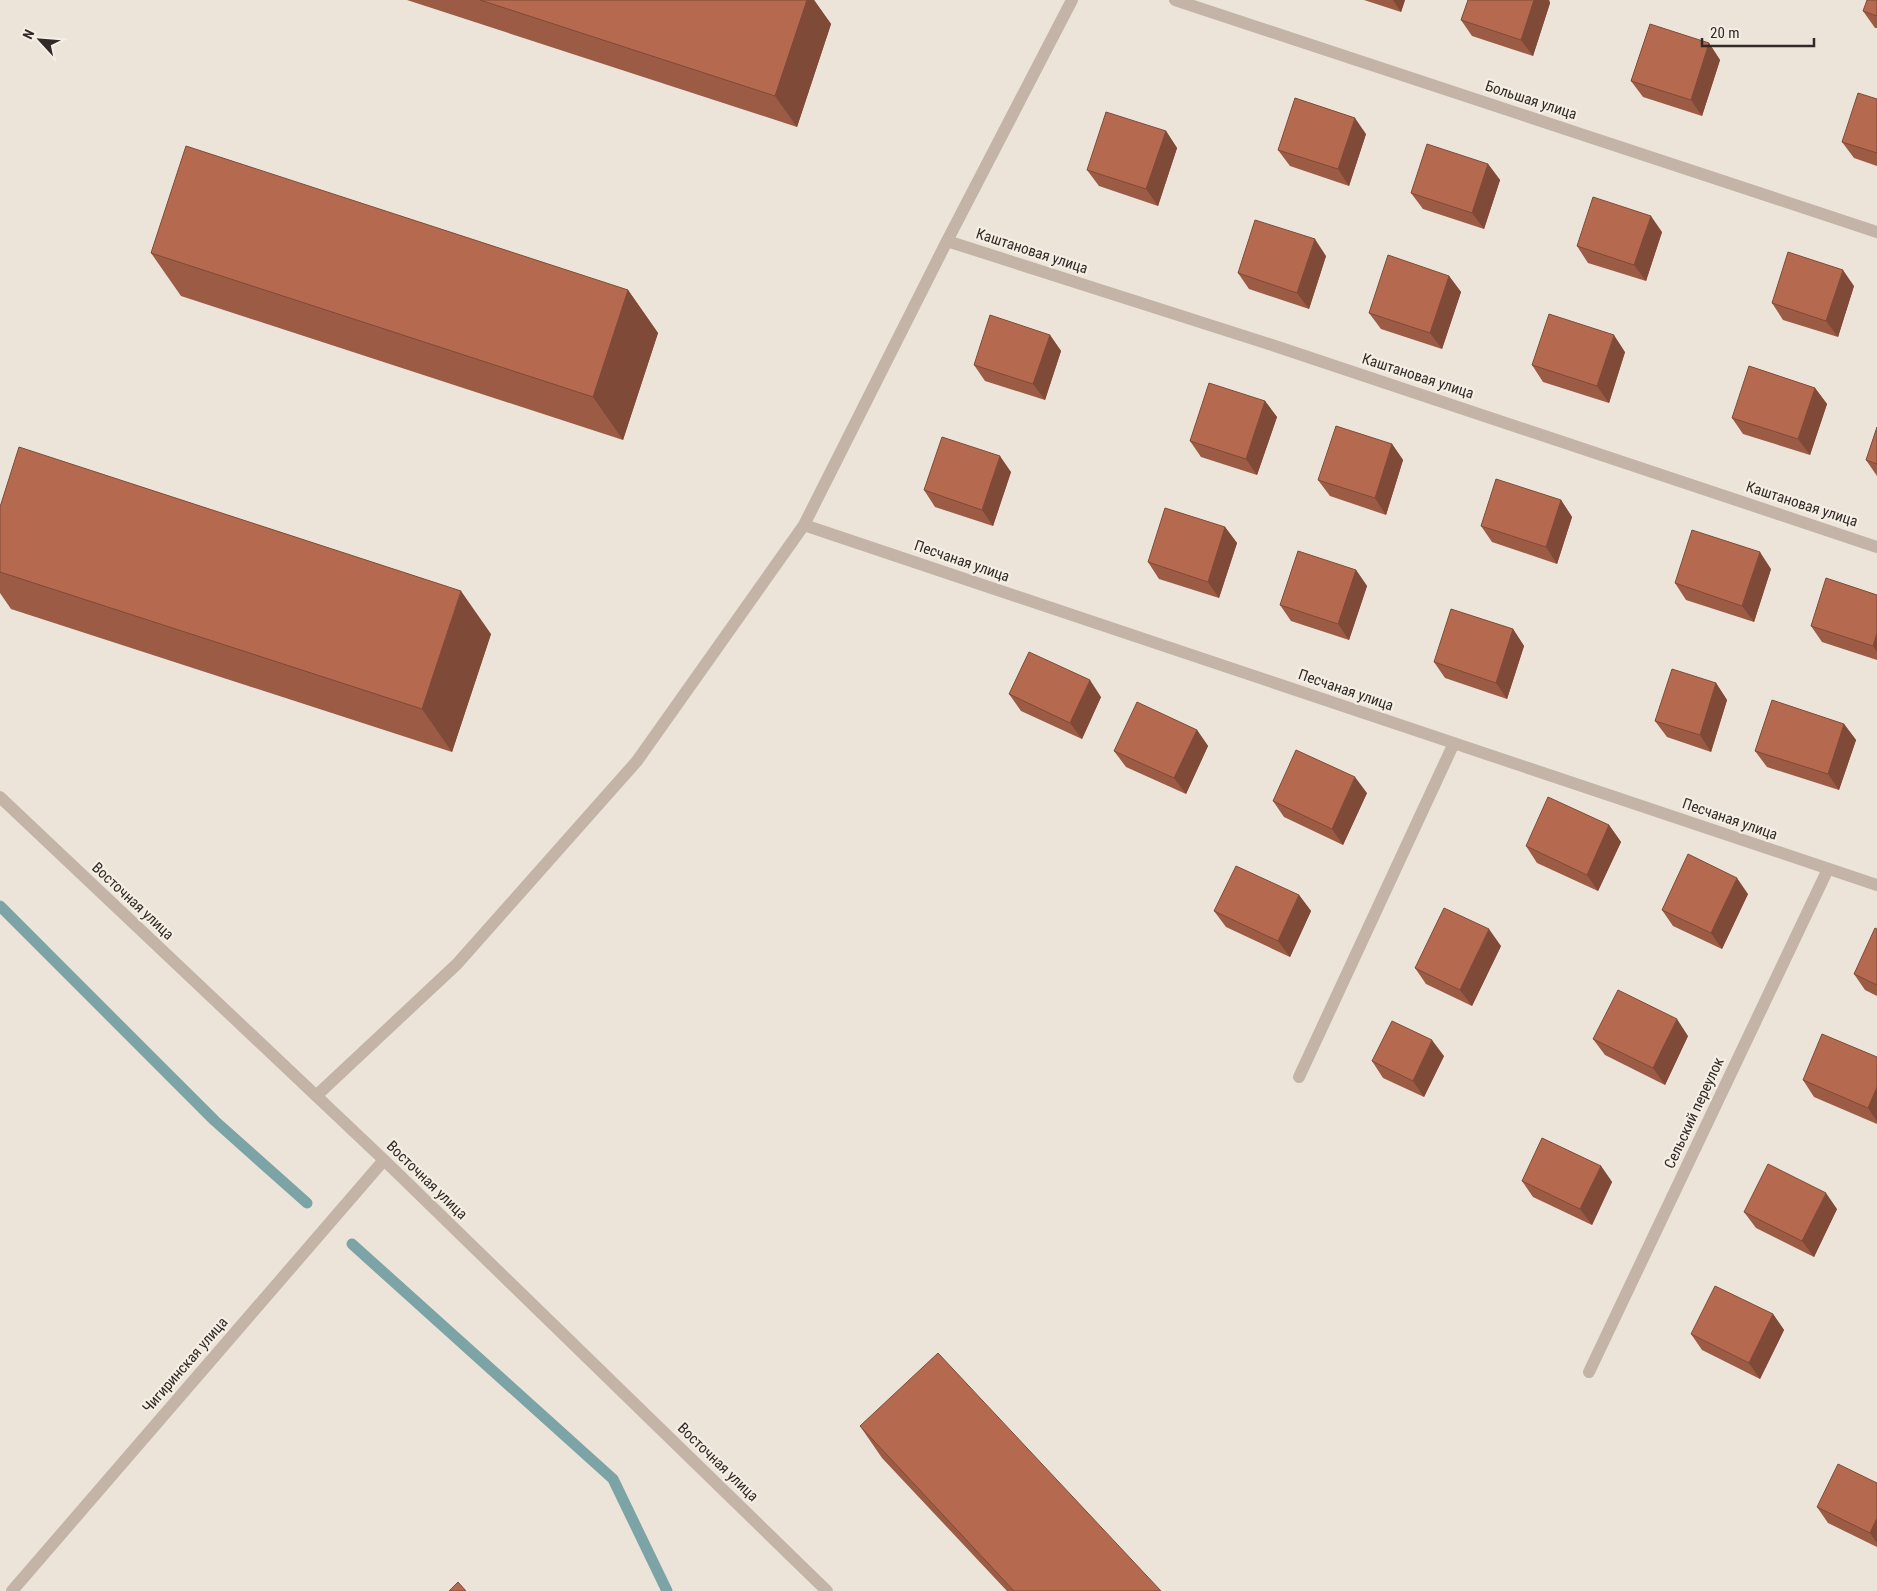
<svg xmlns="http://www.w3.org/2000/svg" width="1877" height="1591" viewBox="0 0 1877 1591" font-family="'Roboto Condensed',sans-serif">
<style>
.lines{fill:none;stroke-linecap:round;stroke-linejoin:round}
.stream{stroke:#7ca3a6;stroke-width:11}
.minor{stroke:#c3b4a7;stroke-width:12}
.wall{fill:#9c5b44}
.shaded-wall{fill:#7f4a37}
.building{fill:#b56a4f;stroke:#7f4a37}
.labels{text-anchor:middle;stroke-width:4.5;stroke-linejoin:round;paint-order:stroke}
.street-label{font-size:15px;fill:#312a26;stroke:#f5eee4}
</style>
<rect width="100%" height="100%" fill="#ede4d9"/>
<g class="lines">
<!-- stream -->
<path class="stream" d="M0 906 215 1121 307 1203
M352 1244 613 1479 667 1591"/>
<!-- minor -->
<path class="minor" d="M1175 0 1877 232
M947 241 1275 346 1877 547
M804 525 1877 885
M0 797 384 1160 827 1591
M1299 1077 1454 743
M316 1096 457 964 637 761 804 525 947 241 1072 0
M1589 1372 1828 869
M12 1591 384 1160"/>
</g>
<!-- wall -->
<path class="wall" d="M407 0H814L831 24 797 127Z
M1364 0H1405L1401 12Z
M1468 0H1549L1550 3 1533 56 1472 36 1461 20Z
M1877 0V28H1875L1863 11Z
M1709 43 1720 60 1702 116 1643 97 1631 81Z
M1877 99V166L1854 158 1842 142Z
M1166 131 1177 148 1158 206 1099 186 1087 170Z
M1366 134 1349 186 1290 166 1278 150Z
M1488 164 1500 180 1484 229 1423 209 1411 193Z
M1662 232 1646 281 1588 263 1577 246Z
M151 253 628 290 658 333 623 440 181 296Z
M1326 256 1309 309 1249 289 1238 273Z
M1449 276 1461 292 1442 349 1381 329 1369 313Z
M1854 286 1838 337 1783 320 1772 303Z
M1050 335 1061 351 1045 400 985 381 974 365Z
M1625 352 1609 403 1543 382 1532 365Z
M1815 388 1827 404 1810 455 1743 434 1732 418Z
M1265 401 1277 417 1257 475 1201 457 1190 441Z
M1877 427V476L1866 460Z
M1392 444 1403 460 1386 515 1330 496 1318 480Z
M1011 472 993 526 935 507 924 490Z
M1561 500 1572 517 1557 564 1492 542 1481 526Z
M0 507 491 634 452 752 11 609 0 593Z
M1225 527 1237 543 1219 598 1159 579 1148 562Z
M1771 569 1754 622 1686 600 1675 583Z
M1356 570 1367 586 1349 640 1291 621 1280 605Z
M1877 595V660L1822 642 1811 626Z
M1513 629 1524 646 1507 699 1445 678 1434 662Z
M1716 683 1727 700 1711 752 1667 737 1655 721Z
M1009 694 1101 697 1082 739 1021 711Z
M1844 724 1856 740 1839 790 1767 767 1755 751Z
M1197 730 1208 746 1186 794 1126 767 1114 751Z
M1367 793 1343 845 1284 817 1273 801Z
M1609 825 1621 842 1598 891 1537 863 1526 846Z
M1748 894 1722 949 1673 926 1662 910Z
M1299 895 1311 911 1290 957 1226 927 1214 911Z
M1877 929V996L1865 990 1854 974Z
M1501 946 1472 1006 1426 984 1415 968Z
M1688 1036 1665 1085 1605 1055 1593 1039Z
M1444 1056 1424 1097 1383 1078 1372 1061Z
M1877 1057V1124L1814 1097 1803 1080Z
M1601 1166 1612 1182 1592 1225 1533 1197 1522 1181Z
M1837 1209 1814 1257 1756 1228 1744 1212Z
M1773 1314 1784 1330 1760 1379 1702 1350 1691 1334Z
M860 1426 1161 1591H1007L882 1458Z
M1877 1483V1547L1828 1523 1817 1507Z"/>
<!-- shaded-wall -->
<path class="shaded-wall" d="M807 0H814L831 24 797 127 775 96Z
M1393 0H1405L1401 12Z
M1534 0H1549L1550 3 1533 56 1521 40Z
M1709 43 1720 60 1702 116 1691 100Z
M1355 118 1366 134 1349 186 1338 169Z
M1166 131 1177 148 1158 206 1146 189Z
M1488 164 1500 180 1484 229 1472 213Z
M1651 216 1662 232 1646 281 1634 265Z
M1315 239 1326 256 1309 309 1297 293Z
M1843 270 1854 286 1838 337 1826 321Z
M1449 276 1461 292 1442 349 1430 333Z
M628 290 658 333 623 440 593 397Z
M1050 335 1061 351 1045 400 1033 384Z
M1614 335 1625 352 1609 403 1597 386Z
M1815 388 1827 404 1810 455 1798 439Z
M1265 401 1277 417 1257 475 1246 459Z
M1392 444 1403 460 1386 515 1375 498Z
M1000 456 1011 472 993 526 982 510Z
M1561 500 1572 517 1557 564 1546 547Z
M1225 527 1237 543 1219 598 1208 582Z
M1760 552 1771 569 1754 622 1742 606Z
M1356 570 1367 586 1349 640 1338 624Z
M461 591 491 634 452 752 422 709Z
M1513 629 1524 646 1507 699 1496 683Z
M1877 633V652L1873 646Z
M1090 680 1101 697 1082 739 1070 723Z
M1716 683 1727 700 1711 752 1700 735Z
M1844 724 1856 740 1839 790 1828 774Z
M1197 730 1208 746 1186 794 1174 778Z
M1355 777 1367 793 1343 845 1332 829Z
M1609 825 1621 842 1598 891 1587 875Z
M1737 878 1748 894 1722 949 1711 933Z
M1299 895 1311 911 1290 957 1278 941Z
M1489 929 1501 946 1472 1006 1460 990Z
M1677 1019 1688 1036 1665 1085 1653 1068Z
M1432 1040 1444 1056 1424 1097 1413 1081Z
M1877 1087V1121L1868 1108Z
M1601 1166 1612 1182 1592 1225 1580 1209Z
M1826 1193 1837 1209 1814 1257 1802 1241Z
M1773 1314 1784 1330 1760 1379 1749 1363Z
M1877 1518V1543L1870 1533Z"/>
<!-- building -->
<path class="building" d="M480 0H807L775 96Z
M1468 0H1534L1521 40 1461 20Z
M1867 0H1877V16L1863 11Z
M1650 24 1709 43 1691 100 1631 81Z
M1858 93 1877 99V153L1842 142Z
M1295 98 1355 118 1338 169 1278 150Z
M1106 112 1166 131 1146 189 1087 170Z
M1427 144 1488 164 1472 213 1411 193Z
M186 146 628 290 593 397 151 253Z
M1593 197 1651 216 1634 265 1577 246Z
M1255 220 1315 239 1297 293 1238 273Z
M1788 252 1843 270 1826 321 1772 303Z
M1388 255 1449 276 1430 333 1369 313Z
M1549 314 1614 335 1597 386 1532 365Z
M990 315 1050 335 1033 384 974 365Z
M1749 366 1815 388 1798 439 1732 418Z
M1209 383 1265 401 1246 459 1190 441Z
M1336 426 1392 444 1375 498 1318 480Z
M1877 427V464L1866 460Z
M942 437 1000 456 982 510 924 490Z
M19 447 461 591 422 709 0 572V507Z
M1496 479 1561 500 1546 547 1481 526Z
M1165 508 1225 527 1208 582 1148 562Z
M1692 530 1760 552 1742 606 1675 583Z
M1298 551 1356 570 1338 624 1280 605Z
M1826 578 1877 595V633L1873 646 1811 626Z
M1451 609 1513 629 1496 683 1434 662Z
M1029 652 1090 680 1070 723 1009 694Z
M1672 669 1716 683 1700 735 1655 721Z
M1772 700 1844 724 1828 774 1755 751Z
M1137 702 1197 730 1174 778 1114 751Z
M1296 750 1355 777 1332 829 1273 801Z
M1548 797 1609 825 1587 875 1526 846Z
M1688 854 1737 878 1711 933 1662 910Z
M1236 866 1299 895 1278 941 1214 911Z
M1444 908 1489 929 1460 990 1415 968Z
M1875 928 1877 929V985L1854 974Z
M1618 990 1677 1019 1653 1068 1593 1039Z
M1392 1021 1432 1040 1413 1081 1372 1061Z
M1822 1034 1877 1057V1087L1868 1108 1803 1080Z
M1542 1138 1601 1166 1580 1209 1522 1181Z
M1768 1164 1826 1193 1802 1241 1744 1212Z
M1715 1286 1773 1314 1749 1363 1691 1334Z
M938 1353 1161 1591H1014L860 1426Z
M1838 1464 1877 1483V1518L1870 1533 1817 1507Z
M458 1582 466 1591H449Z"/>
<g class="labels">
<!-- street labels -->
<g class="street-label">
<text transform="translate(1531 100) rotate(18)" y="5">Большая улица</text>
<text transform="translate(1032 251) rotate(18)" y="5">Каштановая улица</text>
<text transform="translate(1418 376) rotate(18)" y="5">Каштановая улица</text>
<text transform="translate(1802 504) rotate(18)" y="5">Каштановая улица</text>
<text transform="translate(962 561) rotate(19)" y="5">Песчаная улица</text>
<text transform="translate(1346 690) rotate(19)" y="5">Песчаная улица</text>
<text transform="translate(1730 819) rotate(19)" y="5">Песчаная улица</text>
<text transform="translate(133 901) rotate(43)" y="5">Восточная улица</text>
<text transform="translate(1694 1113) rotate(-65)" y="5">Сельский переулок</text>
<text transform="translate(427 1180) rotate(44)" y="5">Восточная улица</text>
<text transform="translate(185 1365) rotate(-49)" y="5">Чигиринская улица</text>
<text transform="translate(718 1462) rotate(44)" y="5">Восточная улица</text>
</g>
</g>
<!-- north arrow -->
<g transform="translate(40 40) rotate(296)" stroke="#f5eee4" stroke-width="4" paint-order="stroke">
<path d="M0-4L9 19L0 12L-9 19Z" fill="#312a26"/>
<text y="-8" font-size="14" font-weight="bold" text-anchor="middle" fill="#312a26">N</text>
</g>
<!-- scale -->
<path d="M1702 38v8h112v-8" fill="none" stroke="#312a26" stroke-width="2.5"/>
<text x="1710" y="38" font-size="15" fill="#312a26" stroke="#f5eee4" stroke-width="4" paint-order="stroke">20 m</text>
</svg>
